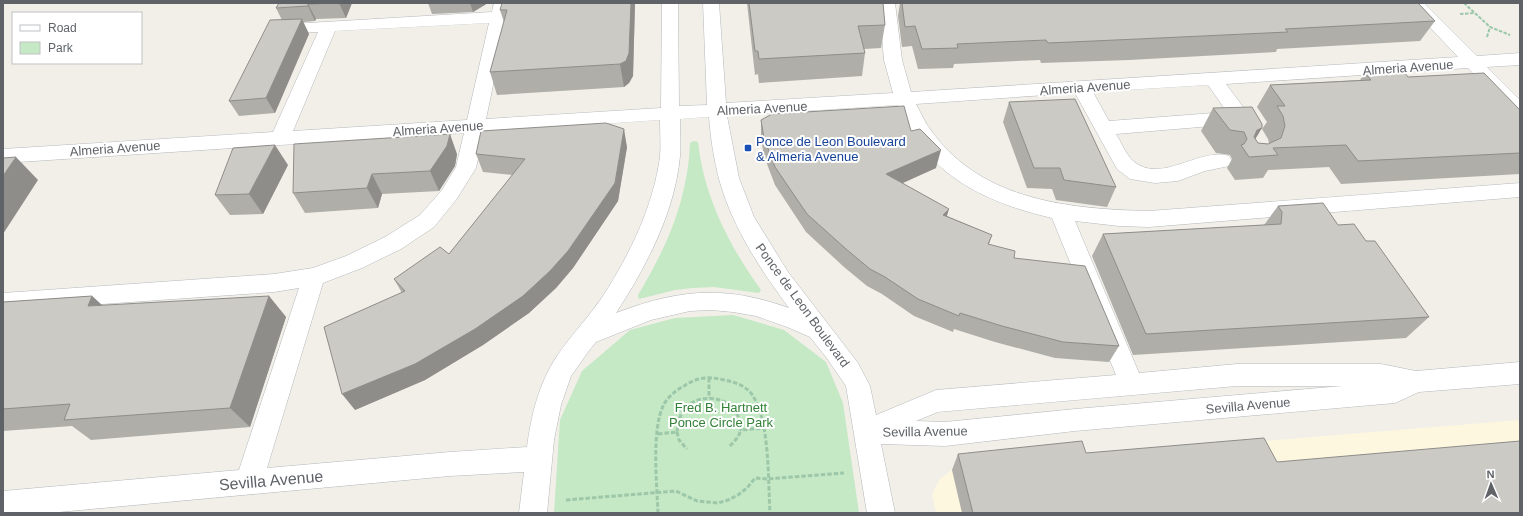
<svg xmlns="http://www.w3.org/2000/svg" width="1523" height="516" viewBox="0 0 1523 516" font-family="Arial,sans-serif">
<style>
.commercial{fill:#fef7e0}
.green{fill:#c5e8c5}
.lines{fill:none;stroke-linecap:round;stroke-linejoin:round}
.minor-casing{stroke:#b5b8bc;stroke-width:1}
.path-far1{stroke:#9cc7a9;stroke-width:2;stroke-dasharray:3.5 1.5;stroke-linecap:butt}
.path{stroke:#9cc7a9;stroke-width:3;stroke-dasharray:4.5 2;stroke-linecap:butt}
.minor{fill:#fff;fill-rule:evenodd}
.wall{fill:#afaea9}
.shaded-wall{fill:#8f8d8a}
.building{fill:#cccac5;stroke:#8f8d8a}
.transit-dot{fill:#1a4fb4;stroke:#fff;stroke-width:1.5}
.labels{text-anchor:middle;stroke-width:4;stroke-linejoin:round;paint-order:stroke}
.street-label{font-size:13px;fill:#5f6368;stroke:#fff}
.transit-label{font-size:13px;fill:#164399;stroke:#fff;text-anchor:start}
.park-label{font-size:13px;fill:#348238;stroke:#fff}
.near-street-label{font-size:16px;fill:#5f6368;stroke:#fff}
</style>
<rect width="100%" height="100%" fill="#f1efe8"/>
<!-- commercial -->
<path class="commercial" d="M1520 420V513H936L932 494 940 479 952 470 1071 457Z"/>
<!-- green -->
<path class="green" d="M694 141 698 142C704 197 729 245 761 290L759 293 714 287 693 288 675 290 639 299 638 295C667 247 688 199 690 143Z
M733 315 784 330 826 362 843 403 859 513H554L560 420 582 371 630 330 675 318Z"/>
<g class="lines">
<defs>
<path id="minor" d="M494 3H510L486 119 661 108 662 3H678L679 106 707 105 703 3H719L726 103 893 93 884 60 879 3H895L902 60 911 92 1458 57 1407 3H1424L1477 56 1520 53V65L1487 67 1520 100V117L1513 115 1468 68 1226 84 1258 127 1255 132C1245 134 1242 132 1236 124L1116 134C1121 142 1126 154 1132 160 1160 186 1198 147 1229 156L1232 161 1229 166 1205 171 1178 181 1155 183 1130 179 1117 169 1075 93 916 104C921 113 926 125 933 133 983 201 1071 209 1149 211L1520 183V197L1149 227 1119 226 1075 221 1139 373 1237 364H1381L1416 371 1520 362V384L1419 392 1395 403 1075 431 945 446 881 444 895 513H867L846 386 826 357 810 337 787 327 756 316 733 312 711 310 690 311 651 320 596 342 588 352 571 376 561 405 554 440 547 513H519L524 472 450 476 48 513H3V491L239 470 299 288 274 292 3 311V293L274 274 313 268 346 256 385 237 420 215 442 190 456 167 464 133 3 163V149L273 132 318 32 280 34 274 33 271 29 274 25 492 12ZM489 23 467 120 293 131 335 31ZM1208 85 1227 112 1109 121 1093 92ZM898 105C905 118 910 131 919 143 951 187 1001 206 1052 218L1116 375 936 390 876 415 870 386 858 363 788 272 754 217 739 178 727 116ZM709 117C711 142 715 168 723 192 737 234 763 273 789 308 725 285 679 289 616 313 646 267 675 212 680 156 681 144 680 131 680 119ZM660 120C660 132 661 145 660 157 653 207 630 254 603 296 589 317 571 335 557 356 539 383 531 416 527 447L450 452 267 468 323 283 362 268 401 249 434 227 456 200 476 168 484 132ZM1237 386H1342L1075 409 945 422 916 421 938 412Z"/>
</defs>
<!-- minor casing -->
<use href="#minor" class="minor-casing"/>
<!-- path-far1 -->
<path class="path-far1" d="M1464 3 1490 27
M1460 14 1475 13
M1487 37 1490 27 1510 35"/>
<!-- path -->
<path class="path" d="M709 378V398
M677 432 679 440 687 449
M658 434 677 432C678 425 679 417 683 411 694 394 725 394 736 412 739 417 740 424 741 430L763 428
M730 446 738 437 741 430
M566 500 676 491 697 501 718 503 728 500 738 495 747 488 755 478 767 479 844 473
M658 513C657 485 651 429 664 404 668 397 676 390 684 386 692 380 703 377 713 378 727 380 745 383 753 396 770 423 768 481 770 513"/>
<!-- minor -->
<use href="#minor" class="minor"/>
</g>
<!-- wall -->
<path class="wall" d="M279 3H352L346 18 316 19 315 21 303 22 309 34 275 113 239 116 229 101 282 20 276 8Z
M428 3H488L473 12 432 14Z
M635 3 633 76 629 83 624 87 497 95 490 72 504 22 500 10Z
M747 3H883L885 25 881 48 864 49 865 53 862 76 759 83 758 74 755 75Z
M900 3H1418L1435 21 1420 41 1277 49 1276 52 1129 60 1041 63 1040 60 954 64 953 68 918 69 912 46 902 47 898 16Z
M1365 73 1408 77 1520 110V174L1341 184 1329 167 1268 170 1263 178 1235 180 1227 168 1232 159 1230 155 1216 153 1201 131 1213 108 1255 139 1258 143 1268 144 1269 143 1268 139 1262 129 1267 122 1257 107 1270 85 1360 80Z
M1009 102 1116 187 1107 207 1056 200 1052 189 1027 188 1003 122Z
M761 120 911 131 936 168 902 183 947 216 992 235 989 244 1014 258 1119 346 1109 362 1055 358 995 342 954 329 953 332 914 316 882 294 867 286 844 267 806 232 775 185 764 156 761 138Z
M627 147 618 201 573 268 556 288 529 313 483 345 425 380 355 410 402 293 394 279 449 254 513 175 483 172 476 154Z
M457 154 455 166 439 191 382 194 378 208 305 213 293 193Z
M288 165 263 214 230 215 215 195Z
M1278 206 1338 225 1366 241 1429 317 1406 338 1133 355 1092 256 1103 234 1264 225Z
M92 296 103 306 269 296 286 317 250 427 91 440 72 426 3 431V302Z
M1086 453 1277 462 1520 513H962L952 470 958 454Z"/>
<!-- shaded-wall -->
<path class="shaded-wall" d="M339 3H352L346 18Z
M470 3H488L473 12Z
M631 3H635L633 76 629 83 624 87 620 64Z
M308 4 316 19 315 21 308 6Z
M302 19 309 34 275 113 266 98Z
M1262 128 1248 151 1257 130Z
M624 129 627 147 618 201 573 268 556 288 529 313 483 345 425 380 355 410 342 394Z
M450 134 457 154 455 166 439 191 430 171Z
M275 145 288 165 263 214 249 194Z
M941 150 936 168 883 192 886 174Z
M16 157 38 180 3 234V176Z
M372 174 382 194 378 208 367 188Z
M949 209 944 226 943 215Z
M92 296 115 317 88 306Z
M269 296 286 317 250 427 230 408Z"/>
<!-- building -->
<path class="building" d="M279 3H335L308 4V6L276 8Z
M502 3H631L629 53 626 61 620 64 490 72 507 10H500Z
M749 3H883L885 25 858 26 865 53 759 59 758 51H755Z
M902 3H1418L1435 21 1285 29 1288 32 1138 39 1048 43 1046 40 957 44 958 48 922 49 915 26 905 27Z
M302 19 266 98 229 101 270 20Z
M1403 71 1408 77 1484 73 1520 110V153L1358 161 1346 145 1273 148 1278 155 1249 157 1241 145 1244 144 1247 139 1244 132 1230 130 1213 108 1252 107 1262 124V128L1257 130 1254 137 1258 143 1268 144 1281 138 1285 126 1283 116 1277 106H1285L1270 85 1371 80 1365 73Z
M1075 99 1116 187 1064 180 1060 168H1034L1009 102Z
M904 106 911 131 920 129 941 150 886 174 949 209 943 215 992 235 988 244 1015 251 1014 258 1085 266 1119 346 1063 342 1002 326 960 313 959 316 918 299 885 277 870 269 846 249 807 214 775 167 764 138 761 120 772 114Z
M606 123 624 129 615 183 568 251 550 271 523 296 475 329 415 364 342 394 324 327 405 291 394 279 440 247 449 254 525 159 476 154 481 131Z
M450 134 447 146 430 171 372 174 367 188 293 193 294 144Z
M275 145 249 194 215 195 233 148Z
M16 157 3 176V158Z
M1323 203 1338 225 1354 224 1366 241H1375L1429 317 1146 334 1103 234 1281 224 1282 212 1278 206Z
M92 296 88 306 269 296 230 408 64 420 70 404 3 409V302Z
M1264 438 1277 462 1520 441V513H973L958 454 1082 441 1086 453Z"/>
<!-- markers -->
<rect class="transit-dot" x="744" y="144" width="8" height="8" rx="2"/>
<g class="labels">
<!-- street labels -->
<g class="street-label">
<text transform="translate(1408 67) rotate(-4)" y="5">Almeria Avenue</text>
<text transform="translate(1085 87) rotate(-4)" y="5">Almeria Avenue</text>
<text transform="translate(762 108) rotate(-3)" y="5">Almeria Avenue</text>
<text transform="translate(438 128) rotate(-4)" y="5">Almeria Avenue</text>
<text transform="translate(115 148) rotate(-4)" y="5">Almeria Avenue</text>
<text transform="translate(803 305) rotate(54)" y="5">Ponce de Leon Boulevard</text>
<text transform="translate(1248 405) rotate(-5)" y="5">Sevilla Avenue</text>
<text transform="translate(925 431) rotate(-1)" y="5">Sevilla Avenue</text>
</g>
<!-- transit labels -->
<g class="transit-label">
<text x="756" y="146">Ponce de Leon Boulevard<tspan x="756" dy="15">&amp; Almeria Avenue</tspan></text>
</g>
<!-- park labels -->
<g class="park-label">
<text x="721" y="412">Fred B. Hartnett<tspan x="721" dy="15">Ponce Circle Park</tspan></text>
</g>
<!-- near-street labels -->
<g class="near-street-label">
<text transform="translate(271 480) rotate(-5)" y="6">Sevilla Avenue</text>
</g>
</g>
<!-- border -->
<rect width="1523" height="516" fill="none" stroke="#5f6368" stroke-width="8"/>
<!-- legend -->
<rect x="12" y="12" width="130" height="52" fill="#ffffff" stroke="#bfc1c3"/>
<rect x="20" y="25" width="20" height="6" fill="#ffffff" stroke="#bfc1c3"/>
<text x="48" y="32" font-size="12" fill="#5f6368">Road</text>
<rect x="20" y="42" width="20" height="12" fill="#c5e8c5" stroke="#bfc1c3"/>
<text x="48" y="52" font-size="12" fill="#5f6368">Park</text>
<!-- north arrow -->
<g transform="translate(1491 484) rotate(358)" stroke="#ffffff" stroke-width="3" paint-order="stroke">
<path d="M0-3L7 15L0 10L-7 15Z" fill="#5f6368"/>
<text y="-6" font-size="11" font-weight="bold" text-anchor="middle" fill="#5f6368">N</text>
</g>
</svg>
